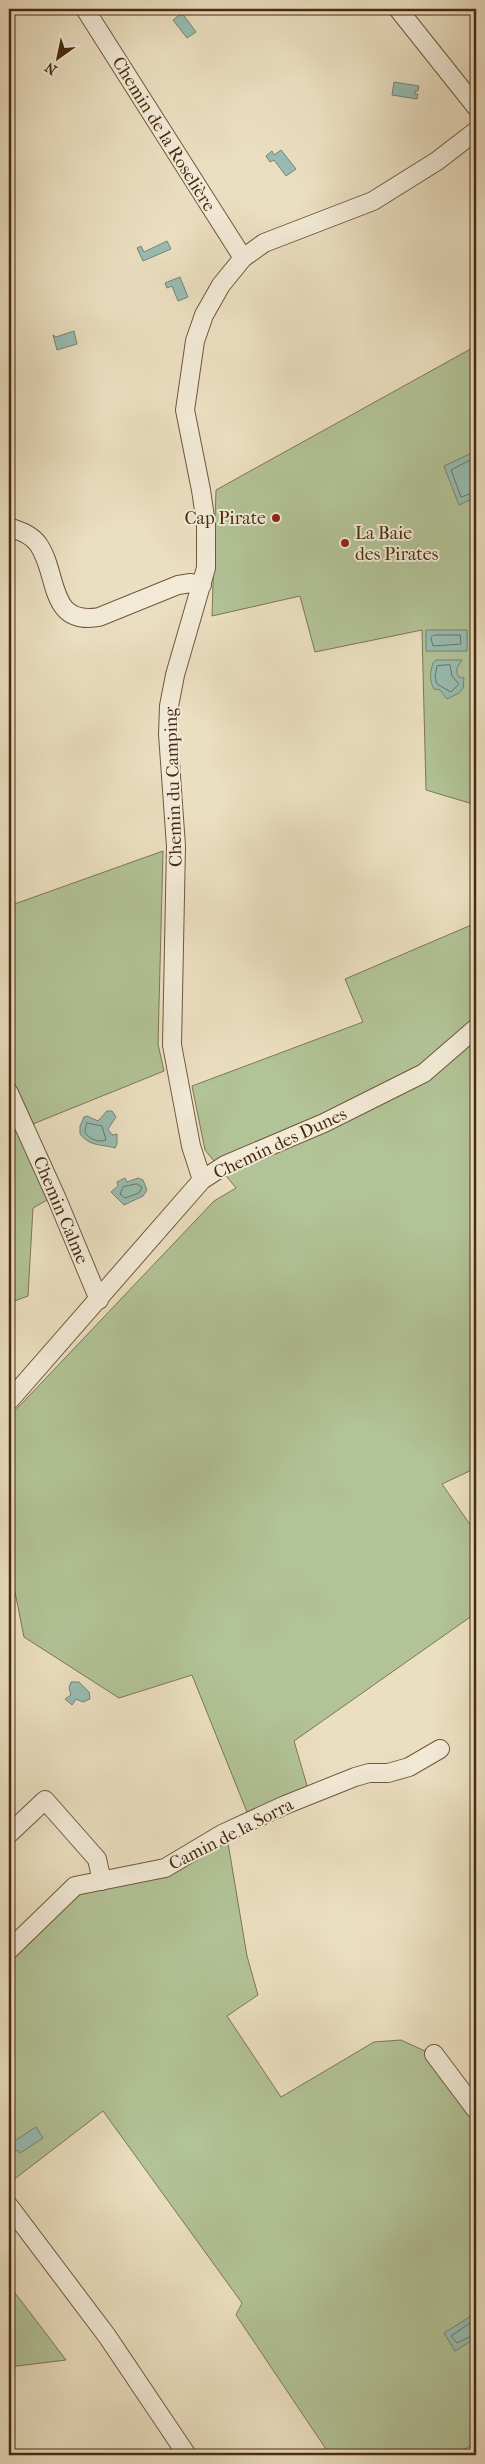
<svg xmlns="http://www.w3.org/2000/svg" width="485" height="2464" viewBox="0 0 485 2464" font-family="'IM FELL French Canon',serif">
<style>
.green{fill:#b2c397;stroke:#7c7754}
.water{fill:#98bdb3;stroke:#788372}
.lines{fill:none;stroke-linecap:round;stroke-linejoin:round}
.shore{stroke:#707462;stroke-width:1}
.minor-casing{stroke:#70583c;stroke-width:20}
.minor{stroke:#f2ead7;stroke-width:18}
.poi-dot{fill:#8f2418;stroke:#f2ead7;stroke-width:2}
.labels{text-anchor:middle;stroke-width:4;stroke-linejoin:round;paint-order:stroke}
.street-label{font-size:18px;fill:#472b10;stroke:#f2ead7}
.poi-label{font-size:18px;fill:#472b10;stroke:#f2ead7;text-anchor:end}
</style>
<rect width="100%" height="100%" fill="#ebdfc1"/>
<filter id="stains"><feTurbulence type="fractalNoise" baseFrequency=".004" numOctaves="4"/><feColorMatrix values="0 0 0 0 .2 0 0 0 0 .09 0 0 0 0 .02 0 0 0 .5 -.17"/></filter>
<radialGradient id="worn" r=".72"><stop offset=".6" stop-color="#630" stop-opacity="0"/><stop offset="1" stop-color="#630" stop-opacity=".3"/></radialGradient>
<!-- green -->
<path class="green" d="M476 346V805L426 790 422 630 315 652 300 596 212 616 216 490Z
M163 851 158 1044 164 1071 33 1124 9 1071V906Z
M476 923V1468L442 1484 476 1533V1613L294 1741 308 1789 249 1817 192 1675 119 1698 24 1637 9 1562V1417L214 1201 236 1188 205 1150 192 1086 363 1022 345 979Z
M9 1112 49 1199 33 1208 28 1296 9 1303Z
M227 1837 247 1956 258 1995 227 2016 281 2097 374 2042 401 2040 427 2052 476 2119V2443L453 2455H330L236 2315 242 2303 103 2111 12 2181 9 2178V1956L77 1890Z
M9 2285 66 2360 9 2367Z"/>
<!-- water -->
<path class="water" d="M182 13 196 32 187 38 173 20Z
M394 82 419 86 418 91H415V94H418L417 99 392 95Z
M281 150 296 169 286 176 274 160 270 162 266 156 272 151 274 155Z
M167 241 171 249 143 261 137 248 141 246 144 252Z
M180 277 188 297 178 301 172 286 167 288 165 283Z
M74 331 77 344 57 350 53 335 56 337Z
M476 451V497L459 505 444 466Z
M426 630H467V651H426Z
M436 660H462L457 668V674L459 677 464 678 463 688 459 693 447 699 440 690 434 689C429 680 430 673 433 663Z
M107 1111H112L116 1117 108 1129 112 1135 117 1134V1144L115 1148C102 1144 90 1147 80 1134V1126L84 1117 87 1116 98 1121Z
M125 1178 127 1182 138 1178 143 1180 147 1190 143 1196 124 1205 111 1192 118 1186 117 1182Z
M71 1682H79L89 1692 90 1699 83 1702 76 1699 72 1705 65 1699 71 1695 69 1688Z
M36 2127 43 2138 20 2153 18 2150 13 2153 10 2149 15 2146 13 2142Z
M476 2313V2338L455 2351 444 2333Z"/>
<g class="lines">
<!-- shore -->
<path class="shore" d="M476 457 451 470 461 497 476 492
M434 635H460L461 644 433 646 431 638Z
M450 665 452 676 459 684 451 692 437 684 435 677 437 666Z
M87 1123 102 1126 106 1140C98 1143 89 1139 85 1132Z
M137 1184 142 1187 139 1193 125 1198 120 1194 123 1187Z
M476 2319 451 2336 457 2343 476 2334"/>
<defs>
<path id="minor" d="M85 9 243 258
M398 9 476 107
M9 527C19 531 31 534 38 544 59 573 47 626 99 617L178 585 191 583 202 585
M9 1093 57 1199 99 1300
M202 1180 191 1146 172 1045 176 846 168 734 169 706 175 675 206 568V524L201 490 185 410 195 341 204 315 221 285 243 258 264 243 373 201 437 161 476 131
M9 1401 202 1180 225 1165 324 1123 424 1073 476 1028
M9 1834 45 1800 97 1859 102 1881
M9 1950 75 1886 165 1868 222 1834 285 1805 355 1777 369 1773H388L409 1767 440 1749
M434 2054 476 2110
M9 2206 107 2336 187 2455"/>
</defs>
<!-- minor casing -->
<use href="#minor" class="minor-casing"/>
<!-- minor -->
<use href="#minor" class="minor"/>
</g>
<!-- markers -->
<g class="poi-dot">
<circle cx="276" cy="518" r="5"/>
<circle cx="345" cy="543" r="5"/>
</g>
<g class="labels">
<!-- street labels -->
<g class="street-label">
<text transform="translate(164 134) rotate(58)" y="6">Chemin de la Roselière</text>
<text transform="translate(173 787) rotate(-92)" y="6">Chemin du Camping</text>
<text transform="translate(280 1143) rotate(-25)" y="6">Chemin des Dunes</text>
<text transform="translate(61 1210) rotate(67)" y="6">Chemin Calme</text>
<text transform="translate(231 1834) rotate(-27)" y="6">Camin de la Sorra</text>
</g>
<!-- poi labels -->
<g class="poi-label">
<text x="266" y="524">Cap Pirate</text>
<text x="355" y="539" text-anchor="start">La Baie<tspan x="355" dy="21">des Pirates</tspan></text>
</g>
</g>
<!-- margin -->
<rect width="485" height="2464" fill="none" stroke="#ebdfc1" stroke-width="30"/>
<rect x="10" y="10" width="465" height="2444" fill="none" stroke="#472b10" stroke-width="2.5"/>
<rect x="15" y="15" width="455" height="2434" fill="none" stroke="#472b10"/>
<!-- north arrow -->
<g transform="translate(58 58) rotate(213)" stroke="#f2ead7" stroke-width="4" paint-order="stroke">
<path d="M0-4L9 19L0 12L-9 19Z" fill="#472b10"/>
<text y="-8" font-size="14" font-weight="bold" text-anchor="middle" fill="#472b10">N</text>
</g>
<rect width="100%" height="100%" filter="url(#stains)"/>
<rect width="100%" height="100%" fill="url(#worn)"/>
</svg>
